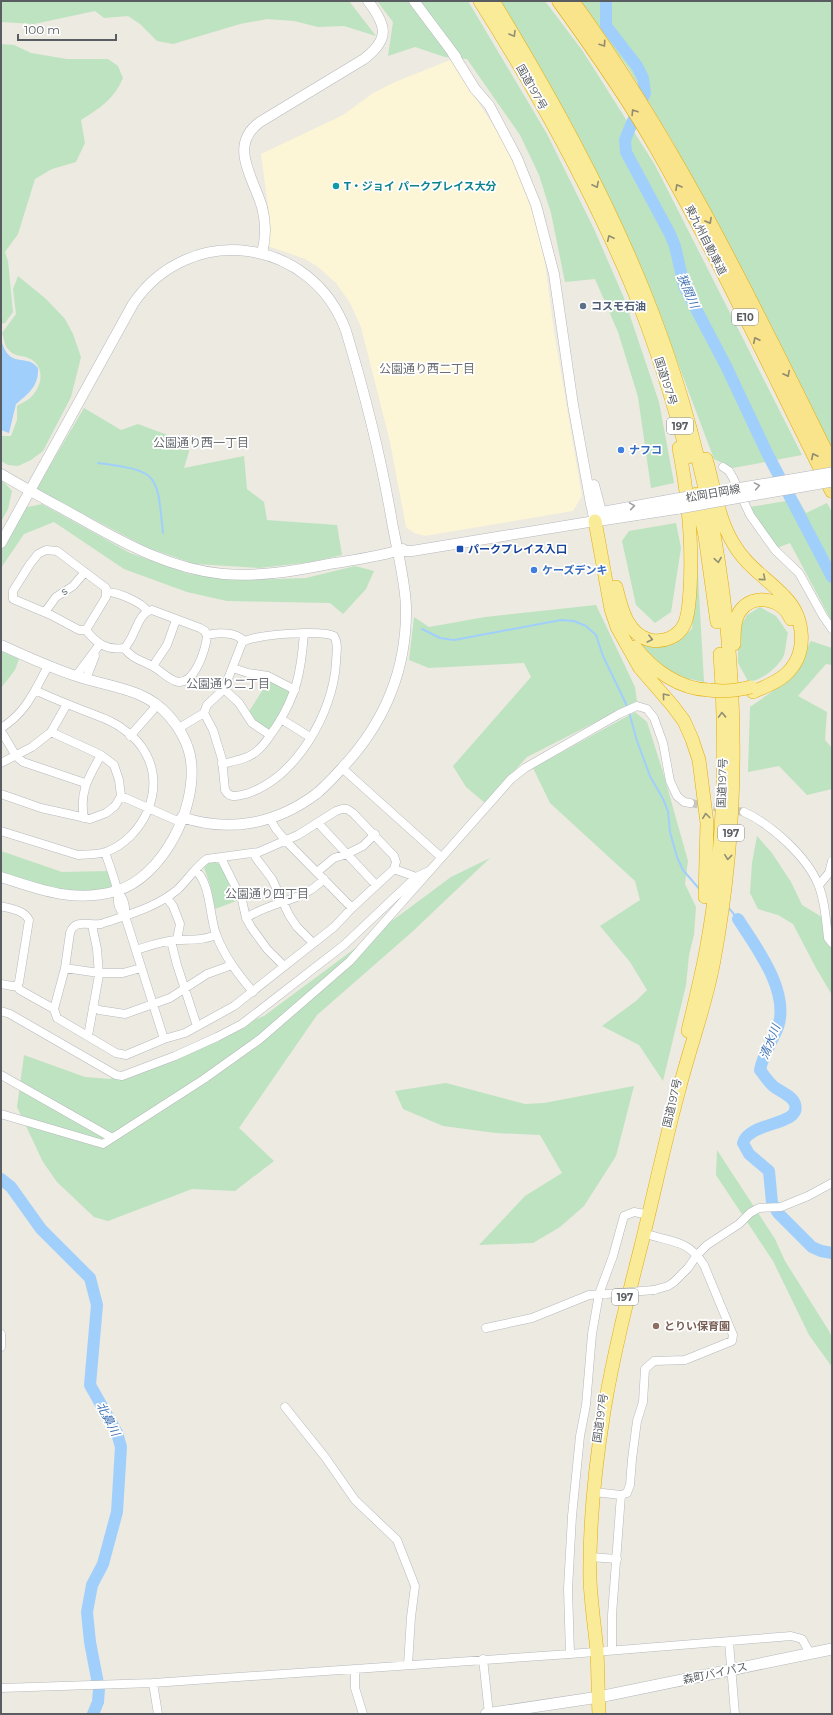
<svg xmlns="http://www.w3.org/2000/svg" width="833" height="1715" viewBox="0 0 833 1715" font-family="Montserrat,'Noto Sans JP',sans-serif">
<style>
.commercial{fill:#fcf5d6}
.green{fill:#bee3c0}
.water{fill:#a1cffc}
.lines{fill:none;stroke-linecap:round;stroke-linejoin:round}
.stream{stroke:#a1cffc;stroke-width:2}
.river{stroke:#a1cffc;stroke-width:12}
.minor-tunnel{stroke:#c7c7c1;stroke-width:8;stroke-dasharray:8 4;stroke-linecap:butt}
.minor-casing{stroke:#b6b8bd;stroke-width:9}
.tertiary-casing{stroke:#b6b8bd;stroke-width:11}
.secondary-casing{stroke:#b5b7bd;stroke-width:12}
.trunk-casing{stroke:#e5ac08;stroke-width:14}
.motorway-casing{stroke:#e5ac08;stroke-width:15}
.minor{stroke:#fff;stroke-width:8}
.tertiary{stroke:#fff;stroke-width:10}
.secondary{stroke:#fff;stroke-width:11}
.trunk{stroke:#faeb98;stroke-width:13}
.motorway{stroke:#f9e38b;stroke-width:14}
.minor-bridge-casing{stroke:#b6b8bd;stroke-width:9;stroke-linecap:butt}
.secondary-bridge-casing{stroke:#b5b7bd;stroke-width:12;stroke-linecap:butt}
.trunk-bridge-casing{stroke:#e5ac08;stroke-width:14;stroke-linecap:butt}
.minor-bridge{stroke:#fff;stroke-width:8}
.secondary-bridge{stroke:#fff;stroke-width:11}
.trunk-bridge{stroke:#faeb98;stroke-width:13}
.oneway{stroke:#918f74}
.oneway2{stroke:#918c70}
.oneway3{stroke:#9b9ea0}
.culture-dot{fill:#0f9aa8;stroke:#fff;stroke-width:1.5}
.service-dot{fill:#5c6f8a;stroke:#fff;stroke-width:1.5}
.shop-dot{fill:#3f7fe0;stroke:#fff;stroke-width:1.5}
.transit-dot{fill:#1a4fb4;stroke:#fff;stroke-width:1.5}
.education-dot{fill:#8d6e63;stroke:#fff;stroke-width:1.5}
.labels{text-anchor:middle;stroke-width:3.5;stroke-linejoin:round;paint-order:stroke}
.shield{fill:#fff;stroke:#8b8e90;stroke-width:1}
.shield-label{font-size:10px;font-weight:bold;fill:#595d61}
.street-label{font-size:11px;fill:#595d61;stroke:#fff}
.culture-label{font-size:11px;font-weight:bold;fill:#0d838f;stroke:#fff;text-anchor:start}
.service-label{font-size:11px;font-weight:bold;fill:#4e5e75;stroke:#fff;text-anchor:start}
.shop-label{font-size:11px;font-weight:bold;fill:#366cbe;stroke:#fff;text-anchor:start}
.transit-label{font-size:11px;font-weight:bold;fill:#164399;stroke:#fff;text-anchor:start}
.education-label{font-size:11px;font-weight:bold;fill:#785e54;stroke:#fff;text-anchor:start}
.water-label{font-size:12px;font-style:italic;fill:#4274b5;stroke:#fff}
.neighbourhood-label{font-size:12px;fill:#6a6e73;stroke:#fff}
</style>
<rect width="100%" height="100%" fill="#eceae1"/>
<!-- commercial -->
<path class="commercial" d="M450 60 460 67 474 96 507 146 533 205 545 263 554 331 582 496 573 511 425 536 414 533 406 527 390 442 361 327 350 303 336 283 318 267 305 259 268 246 269 232V214L261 154 343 115 373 93 395 82Z"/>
<!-- green -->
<path class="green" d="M1 1H349L376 36 344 26 318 27 294 21 267 19 240 24 173 44 157 41 140 24 128 16 104 18 95 11 34 24 1 22Z
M377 1H468L547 134 594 229 624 298 659 402 674 483 651 488 638 397 618 332 595 279 565 282 551 213 539 175 520 135 467 59 445 57 415 47 388 56 393 22Z
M500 1H545L582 50 655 165 802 455 733 468 714 459 650 289 572 124Z
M580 1H832V449L779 343 727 247 674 144 628 68Z
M1 44 14 45 31 53 67 59H108L118 66 123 78C115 98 99 109 81 120L85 143 76 162 52 169 35 179 18 234 5 252 8 261 13 312 5 323 1 324Z
M18 276 46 299 65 319 73 334 81 357 71 397 43 451 31 460 18 466 8 465 1 461V436H11L17 420V406C22 403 29 400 33 395 44 382 44 363 26 357 18 355 13 356 7 348 4 344 4 337 2 333L16 314 13 289Z
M84 408 121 430 138 424 181 440 193 438 184 468 244 456 247 489 264 502 267 520 337 525 342 555 311 562 260 568 195 564 148 548 36 489Z
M1 479 12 491 8 509 1 522Z
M798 499 806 513 827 503 832 512V622L790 543 777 548 750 507Z
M42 504 130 553 189 574 246 580 306 578 355 566 374 571 366 589 343 614 330 603 227 601 187 592 124 569 54 522 24 534 1 568V550L23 508Z
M676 523 681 548 671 612 655 623 636 605 622 541 629 531Z
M697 558 704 682 680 677 654 661 634 639 657 644H675L692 629Z
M596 605 635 687 637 701 527 757 485 803 466 787 453 766 531 677 524 663 429 668 409 660 414 617 429 627 485 617Z
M760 607 776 616 788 633C786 640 786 648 784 655 780 666 759 683 748 681L738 663V631L747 615Z
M811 641 832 648V665L826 664 798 696 827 712 825 740 832 748V789L807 795 779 766 748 772 750 707 787 681Z
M1 651 19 659 15 670 1 688Z
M269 680 293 691 269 733 256 723 248 713Z
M635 712 647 722 663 772 688 861 685 884 696 907 694 935 689 955 686 985 663 1081 639 1045 602 1026 636 1001 647 990 630 962 600 926 640 900 635 881 550 803 533 768Z
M757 836 772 853 791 882 802 905 832 923V995L816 968 793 924 778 915 758 909 750 893 752 863Z
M1 851 62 872 108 871 112 885 108 890 83 892 61 891 1 872Z
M490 858 412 932 317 1015 239 1128 274 1161 235 1191 192 1189 108 1221 94 1217 57 1182 43 1162 17 1107 24 1055 85 1077 110 1079 264 1016 451 877Z
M214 861 219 864 239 900 215 909 210 884 204 868 208 863Z
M446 1083 525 1104 544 1103 634 1086 616 1156 584 1206 560 1227 533 1243 479 1245 525 1196 562 1173 540 1135 496 1133 443 1126 403 1109 395 1091Z
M717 1150 775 1239 785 1261 829 1331 832 1337V1367L809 1335 773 1261 716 1175Z"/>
<!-- water -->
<path class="water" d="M1 339C9 371 26 352 38 368 39 386 28 394 16 404L9 433 1 430Z"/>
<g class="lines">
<!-- stream -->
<path class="stream" d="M98 463C159 471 157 473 163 533
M422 629 440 638 454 640 561 620 574 621 586 626 596 635 603 656 628 708
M629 712 637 741 650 776 663 799 668 811 670 832 677 857 683 870 701 891
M727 906 738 919"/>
<!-- river -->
<path class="river" d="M606 1V26L637 66 643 78 645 93 629 130 625 140 626 152 670 234 675 246 684 286 726 366 768 455 832 577
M738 919C756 947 790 991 778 1027 772 1042 763 1054 760 1070 764 1075 767 1080 772 1085 778 1091 792 1095 795 1104 802 1126 749 1121 743 1143L749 1154 769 1171 772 1203 778 1213 812 1247 821 1251 832 1253
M1 1179 11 1187 41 1229 90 1278 97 1305 90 1385 117 1433 121 1447 117 1512 103 1564 92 1585 87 1612 90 1642 99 1689 98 1702 93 1714"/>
<!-- minor-tunnel -->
<path class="minor-tunnel" d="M690 803 744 812"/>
<defs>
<path id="minor" d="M723 467 729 471 733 478 750 515 775 550 799 573 823 616 832 629
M46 550 57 551 106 588V597L86 630H79L51 615 13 599V591L30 564 38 554Z
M107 592C117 592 142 602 147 611
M45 612 56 597 73 586 85 572
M86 630C96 643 107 651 124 648 135 640 137 612 152 610L200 628 205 631 207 636C206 649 194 688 175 681 167 678 160 670 152 666 139 659 134 660 124 648
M207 635C218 632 236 632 244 641
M153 666 167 645 176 620
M233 668 248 673 268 676 295 690
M76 676 100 644
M86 679 95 656
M224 689 207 705 204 713 213 730 222 759 225 790C230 799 237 796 246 794 296 778 333 713 336 663 336 654 339 644 334 636 322 630 251 634 242 643L224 689 239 703 252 723 270 735
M281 719 310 737
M1 728C26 713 35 690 48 666
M179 728 204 713
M1 731 16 756 23 762 85 783
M130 736 153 710 156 703
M1 763 32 747 51 732 67 704
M222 764C234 761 248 759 257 751 265 745 270 735 276 727 297 694 301 672 304 633
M342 768 441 857
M1 794 41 808 90 819 106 813 115 806 121 796 119 780 114 765 101 755 51 732
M121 796 180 822
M342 809H347L353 813 394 856 396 862 394 869 352 908 334 927 234 1006 185 1033 164 1039 126 1055 116 1053 57 1018 54 1009 65 968 70 933C75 918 89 926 101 924 127 915 155 908 177 890 187 881 197 865 207 859L259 852 298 835 336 811Z
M744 812C771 824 807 857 818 884 825 900 826 921 828 938L832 943
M84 818C79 791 89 777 101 755
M270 819 276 829 285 840 352 908
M318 823 376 885
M1 831 78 855C87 854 97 855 106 852 143 838 166 790 146 754 141 744 132 735 123 729 114 721 101 717 90 713 72 706 54 699 37 691
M105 852C109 864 114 877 117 889 120 903 114 902 125 916
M254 853 256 858 272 879 289 915 297 927 313 943
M221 858 242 900 246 918 251 927 267 949 284 966
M394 869 416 877
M196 871C211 884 209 915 216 934 224 956 238 974 253 992
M317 872 334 858 347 854 363 846 375 834
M819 885 829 873 832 861
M117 891C124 899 126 905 125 916L164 1039
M167 898 173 906 180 924 177 940
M1 906C11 909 24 910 29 920L19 982 17 986H12L1 984
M246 918C273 900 301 903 324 879
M171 941 177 965 197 1026
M136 950C149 946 162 941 176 940 191 939 201 941 216 935
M65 968 99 973H123L141 968
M17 986 20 990 54 1009
M93 1007 99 1010 125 1014 170 998 207 974 232 965
M1 1011 10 1014 116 1075 122 1076 175 1056 217 1037 242 1024 344 945 416 877 429 871
M88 1036 99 975 97 949 92 925
M1 1075 112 1138
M1 1114 103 1144 204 1079 260 1039 350 961 511 779 525 768 619 714 637 706 647 709 654 718 663 743 670 781 677 796 684 802 690 803
M654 1290 668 1286 674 1282 688 1268 697 1255 707 1245 739 1224 750 1213 759 1208 781 1207 808 1196 832 1183
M486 1328 532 1318 589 1295 603 1294
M1 1334V1347
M285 1407 325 1457 355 1500 397 1540 415 1586 411 1617 408 1665
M594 1492 621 1495 612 1615V1650
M621 1495 627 1493 630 1485 632 1459 637 1421 643 1402 645 1369 654 1361 685 1360 732 1341 733 1335 704 1265C687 1238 670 1243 644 1233
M590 1557 617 1559
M729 1642 735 1714
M570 1654 568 1589 572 1516 580 1436 586 1405 592 1334 599 1294 613 1256 624 1216 634 1212 645 1214
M483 1659 489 1714
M355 1669V1688L363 1714
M153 1683 158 1714
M1 1688 153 1683 570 1654 791 1636 802 1639 810 1653"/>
<path id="tertiary" d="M414 1 456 57
M262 253C266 238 266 222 262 207 253 177 228 145 260 122L364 59C390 39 387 26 368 1
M1 474C28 490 56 505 83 520 127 545 172 569 223 574 259 577 294 571 329 564 353 560 379 557 403 549
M594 485 603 519
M1 543 133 304C189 221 312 237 346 331 365 394 381 457 392 522 397 550 405 579 406 607 407 670 385 722 343 767 334 777 326 786 316 794 276 824 229 833 182 817
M397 551H412L595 521 591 504 573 405 554 274 536 205 517 158 489 105 475 89 452 52
M1 645C25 656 49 667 73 675 107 687 144 687 169 716 180 728 189 745 191 761 197 808 163 877 116 891 75 903 40 890 1 877"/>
<path id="secondary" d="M594 514 677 499
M595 521 679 508
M486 1714 599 1697 832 1649"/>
<path id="trunk" d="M480 1C526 74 568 148 605 226 617 252 629 277 639 304 659 354 674 405 688 457
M493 1C550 95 604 192 645 294 729 503 755 738 714 960 706 1005 690 1046 679 1090 665 1141 654 1194 641 1246 627 1301 613 1356 604 1411 595 1467 589 1524 590 1580 591 1604 595 1628 597 1652 598 1672 598 1693 599 1714
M706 459C714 487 718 518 733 543 746 566 767 578 784 596 805 617 809 654 785 675 776 683 764 687 753 692
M696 494 705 536 717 622
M595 521 611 609 617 627 640 668 672 705 684 721 692 739 699 760 707 823 705 897
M616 587C621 606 626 634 650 640 663 643 678 637 684 625 689 615 689 602 690 590 693 541 688 495 679 448
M734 644C734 633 734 620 740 611 754 592 783 599 791 619
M635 647C653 670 679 689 709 690
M688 1031C694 1005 701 978 706 951 724 854 727 752 720 654"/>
<path id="motorway" d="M559 1C593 48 627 96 656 147 720 259 774 376 832 491
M572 1C677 145 753 305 832 464"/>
</defs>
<!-- minor casing -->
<use href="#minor" class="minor-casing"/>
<!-- tertiary casing -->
<use href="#tertiary" class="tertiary-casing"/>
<!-- secondary casing -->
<use href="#secondary" class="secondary-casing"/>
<!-- trunk casing -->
<use href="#trunk" class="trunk-casing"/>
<!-- motorway casing -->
<use href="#motorway" class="motorway-casing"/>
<!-- minor -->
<use href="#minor" class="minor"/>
<!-- tertiary -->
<use href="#tertiary" class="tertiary"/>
<!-- secondary -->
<use href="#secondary" class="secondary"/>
<!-- trunk -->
<use href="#trunk" class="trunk"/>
<!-- motorway -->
<use href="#motorway" class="motorway"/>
<defs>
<path id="minor-bridge" d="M606 1294 654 1290"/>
<path id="secondary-bridge" d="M677 499 832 473
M679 508 832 481"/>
<path id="trunk-bridge" d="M709 690C724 692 736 691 751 687"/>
</defs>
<!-- minor-bridge casing -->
<use href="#minor-bridge" class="minor-bridge-casing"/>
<!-- secondary-bridge casing -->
<use href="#secondary-bridge" class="secondary-bridge-casing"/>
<!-- trunk-bridge casing -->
<use href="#trunk-bridge" class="trunk-bridge-casing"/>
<!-- minor-bridge -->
<use href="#minor-bridge" class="minor-bridge"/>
<!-- secondary-bridge -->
<use href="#secondary-bridge" class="secondary-bridge"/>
<!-- trunk-bridge -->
<use href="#trunk-bridge" class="trunk-bridge"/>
</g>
<!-- one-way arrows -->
<defs><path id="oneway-chevron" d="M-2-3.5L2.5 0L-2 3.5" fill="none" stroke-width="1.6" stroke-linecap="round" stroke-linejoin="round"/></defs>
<g class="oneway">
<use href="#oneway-chevron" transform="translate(513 34) rotate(59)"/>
<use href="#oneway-chevron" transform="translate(596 185) rotate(63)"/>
<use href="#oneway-chevron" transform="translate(610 238) rotate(-115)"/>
<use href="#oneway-chevron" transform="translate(718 560) rotate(81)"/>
<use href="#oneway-chevron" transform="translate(763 578) rotate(41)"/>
<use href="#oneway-chevron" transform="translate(650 639) rotate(14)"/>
<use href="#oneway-chevron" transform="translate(665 696) rotate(-130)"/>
<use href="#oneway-chevron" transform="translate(722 715) rotate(-92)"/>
<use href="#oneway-chevron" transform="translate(706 816) rotate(-97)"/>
<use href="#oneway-chevron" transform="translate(728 857) rotate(96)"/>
</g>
<g class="oneway2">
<use href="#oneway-chevron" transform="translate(603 44) rotate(56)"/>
<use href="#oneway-chevron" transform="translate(634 112) rotate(-122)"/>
<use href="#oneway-chevron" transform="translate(678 187) rotate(-119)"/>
<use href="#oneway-chevron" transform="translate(709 221) rotate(61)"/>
<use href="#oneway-chevron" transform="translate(756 340) rotate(-116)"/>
<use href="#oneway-chevron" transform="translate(787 374) rotate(63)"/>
<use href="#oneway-chevron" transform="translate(814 456) rotate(-117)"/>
</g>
<g class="oneway3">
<use href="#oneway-chevron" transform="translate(757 486) rotate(-10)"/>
<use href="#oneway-chevron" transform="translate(632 506) rotate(-9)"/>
</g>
<!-- markers -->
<circle class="culture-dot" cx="336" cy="186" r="4"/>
<circle class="service-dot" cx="583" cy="306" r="4"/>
<g class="shop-dot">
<circle cx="621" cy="450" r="4"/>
<circle cx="534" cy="570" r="4"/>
</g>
<rect class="transit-dot" x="456" y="545" width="8" height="8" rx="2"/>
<circle class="education-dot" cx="656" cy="1326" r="4"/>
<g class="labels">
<!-- shield labels -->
<g class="shield">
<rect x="732" y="309" width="26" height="16" rx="3"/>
<rect x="667" y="418" width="26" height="16" rx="3"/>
<rect x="718" y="825" width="26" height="16" rx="3"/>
<rect x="612" y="1289" width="26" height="16" rx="3"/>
</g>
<g class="shield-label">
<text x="745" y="321">E10</text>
<text x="680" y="430">197</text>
<text x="731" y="837">197</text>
<text x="625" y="1301">197</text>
</g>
<!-- street labels -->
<g class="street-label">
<text transform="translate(532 87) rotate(60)" y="4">国道197号</text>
<text transform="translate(706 240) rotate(63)" y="4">東九州自動車道</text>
<text transform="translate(666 381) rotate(72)" y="4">国道197号</text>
<text transform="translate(713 493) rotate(-10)" y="4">松岡日岡線</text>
<text transform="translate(64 591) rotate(-31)" y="4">s</text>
<text transform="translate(722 783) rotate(-88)" y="4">国道197号</text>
<text transform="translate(672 1103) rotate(-77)" y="4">国道197号</text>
<text transform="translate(600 1418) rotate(-82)" y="4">国道197号</text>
<text transform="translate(715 1673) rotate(-12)" y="4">森町バイパス</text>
</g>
<!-- culture labels -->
<g class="culture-label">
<text x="344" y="190">T・ジョイ パークプレイス大分</text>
</g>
<!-- service labels -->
<g class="service-label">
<text x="591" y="310">コスモ石油</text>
</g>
<!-- shop labels -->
<g class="shop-label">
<text x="629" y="454">ナフコ</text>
<text x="542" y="574">ケーズデンキ</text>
</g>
<!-- transit labels -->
<g class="transit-label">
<text x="468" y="553">パークプレイス入口</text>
</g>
<!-- education labels -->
<g class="education-label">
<text x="664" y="1330">とりい保育園</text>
</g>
<!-- water labels -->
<g class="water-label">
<text transform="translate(688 291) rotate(67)" y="4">狭間川</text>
<text transform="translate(770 1042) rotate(-69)" y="4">清水川</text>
<text transform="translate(108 1419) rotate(63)" y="4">北鼻川</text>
</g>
<!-- neighbourhood labels -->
<g class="neighbourhood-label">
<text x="427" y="373">公園通り西二丁目</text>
<text x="201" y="447">公園通り西一丁目</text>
<text x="228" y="688">公園通り二丁目</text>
<text x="267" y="898">公園通り四丁目</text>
</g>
</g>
<!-- border -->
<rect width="833" height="1715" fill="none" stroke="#595d61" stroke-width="4"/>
<!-- scale -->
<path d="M18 34v6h98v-6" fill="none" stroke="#595d61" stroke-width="2"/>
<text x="24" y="34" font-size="12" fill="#595d61" stroke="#ffffff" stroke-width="3" paint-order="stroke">100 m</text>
</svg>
